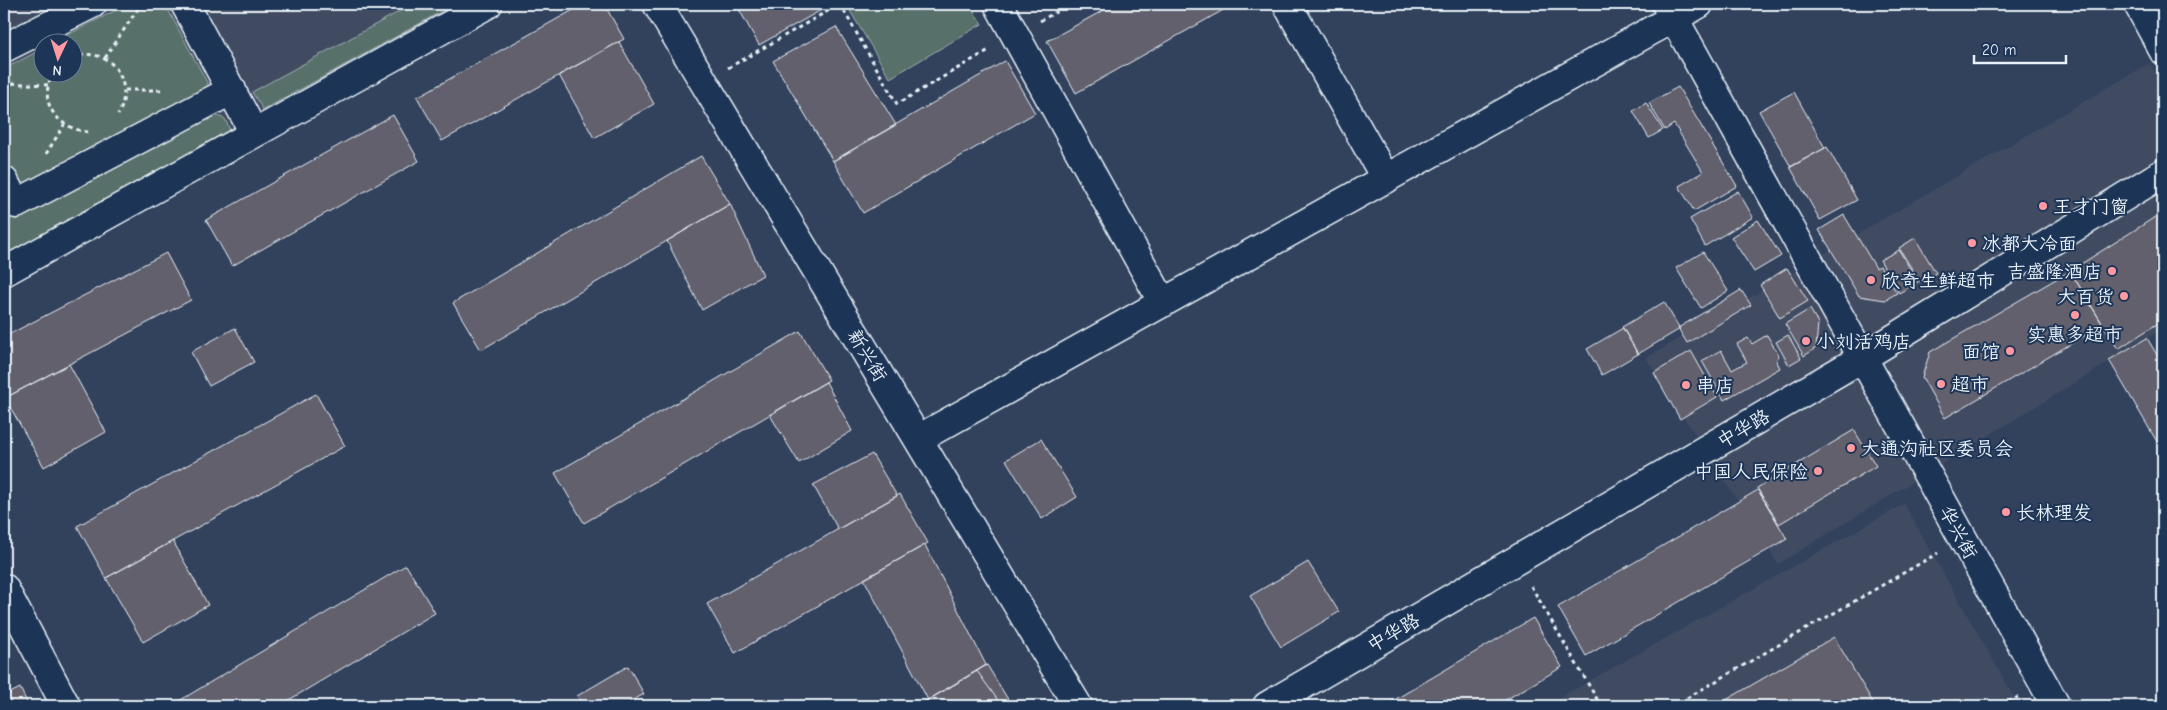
<svg xmlns="http://www.w3.org/2000/svg" width="2167" height="710" viewBox="0 0 2167 710" font-family="'Comic Neue','LXGW WenKai TC',sans-serif">
<style>
.built{fill:#404b62;fill-rule:evenodd}
.green{fill:#596f6b;stroke:#a0b0b2}
.building{fill:#62606c;stroke:#e8f1f8}
.lines{fill:none;stroke-linecap:round;stroke-linejoin:round}
.minor-casing{stroke:#e8f1f8;stroke-width:31}
.path{stroke:#e8f1f8;stroke-width:3;stroke-dasharray:4 4;stroke-linecap:butt}
.minor{stroke:#1d3557;stroke-width:28}
.poi-dot{fill:#ff9aa2;stroke:#1d3557;stroke-width:2}
.labels{text-anchor:middle;stroke-width:4;stroke-linejoin:round;paint-order:stroke}
.poi-label{font-size:19px;fill:#e8f1f8;stroke:#1d3557;text-anchor:start}
.street-label{font-size:19px;fill:#e8f1f8;stroke:#1d3557}
</style>
<rect width="100%" height="100%" fill="#32425d"/>
<filter id="ink" filterUnits="userSpaceOnUse"><feTurbulence type="fractalNoise" baseFrequency=".02" numOctaves="2"/><feDisplacementMap in="SourceGraphic" scale="10" xChannelSelector="R" yChannelSelector="G"/><feConvolveMatrix kernelMatrix="1 2 1 2 8 2 1 2 1" color-interpolation-filters="sRGB"/></filter>
<g filter="url(#ink)">
<!-- built -->
<path class="built" d="M4 4H461L4 257ZM42 42H72V72H42Z
M2150 63 2163 87V329L1778 564 1646 358Z
M1904 504 2019 706H1545Z"/>
<!-- green -->
<path class="green" d="M128 4H165L210 88 19 187 4 157V69L42 49V72H72V42H54Z
M413 4H455L263 110 252 92Z
M863 4H969L982 24 890 78 850 11Z
M212 114 225 119 230 130 4 255V205L5 204 16 220Z"/>
<!-- building -->
<path class="building" d="M584 4H604L624 39 442 141 417 97Z
M736 4H832L759 45Z
M1115 4H1234L1076 93 1047 41Z
M836 27 896 125 833 161 773 61Z
M619 42 654 104 594 138 559 75Z
M1005 61 1035 113 863 213 833 161Z
M1678 87 1737 186 1694 211 1679 186 1703 172 1674 124 1665 130 1649 103Z
M1794 92 1825 148 1791 167 1759 111Z
M1646 103 1663 130 1649 138 1633 111Z
M393 115 419 161 232 266 206 220Z
M1827 147 1857 200 1820 220 1790 167Z
M701 156 730 204 481 350 453 303Z
M1738 191 1753 217 1705 246 1690 219Z
M730 204 763 275 702 310 667 241Z
M2163 212V320L2118 349 2070 271Z
M1844 215 1876 268 1880 266 1897 293 1885 300 1859 296 1819 230Z
M1758 220 1781 256 1754 272 1731 237Z
M1915 238 1936 273 1920 282 1899 248Z
M1899 250 1918 282 1899 293 1880 260Z
M1703 252 1728 291 1701 308 1676 268Z
M166 253 191 300 5 398 4 337Z
M1787 268 1808 301 1780 318 1760 285Z
M2070 271 2103 325 1945 418 1922 377 1930 352Z
M1741 290 1751 305 1687 343 1678 328Z
M1664 302 1680 329 1638 354 1622 327Z
M1810 309 1818 323 1816 348 1804 356 1785 324Z
M235 328 254 362 209 386 191 352Z
M1623 328 1638 354 1602 375 1587 349Z
M800 331 829 380 584 523 555 473Z
M1767 335 1779 356 1776 360 1780 368 1724 400 1702 361 1721 350 1732 370 1747 362 1737 344 1748 338 1752 344Z
M1788 335 1801 358 1789 365 1776 342Z
M2147 338 2163 365V452L2109 360Z
M1691 351 1717 397 1680 419 1654 373Z
M69 364 106 432 44 467 5 398Z
M826 382 852 431 799 463 770 415Z
M316 394 345 446 106 578 77 526Z
M1854 430 1876 466 1779 524 1757 488Z
M1041 439 1077 497 1042 519 1006 460Z
M872 454 897 496 838 529 813 485Z
M1758 490 1787 539 1586 656 1558 607Z
M900 494 928 543 735 653 707 604Z
M173 541 208 605 143 642 106 578Z
M925 545 986 665 928 700 864 579Z
M1308 562 1339 612 1281 647 1250 596Z
M406 565 435 613 279 706H176L174 704Z
M1533 618 1562 667 1495 706H1384Z
M1834 637 1875 706H1716Z
M987 665 1012 706H918L977 671Z
M628 666 644 694 623 706H584L577 696Z
M977 671 1002 706H918Z
M20 688 29 706H4V696Z"/>
<g class="lines">
<defs>
<path id="minor" d="M185 4 254 133
M657 4 1078 706
M998 4 1163 303
M1287 4 1386 179
M1666 4 2056 706
M2138 4 2163 50
M4 48 92 4
M4 181 16 204 232 90
M4 272 488 4
M918 439 1699 4
M4 588 66 706
M1267 706 1862 358 2163 173"/>
</defs>
<!-- minor casing -->
<use href="#minor" class="minor-casing"/>
<!-- path -->
<path class="path" d="M840 4 897 104 989 50
M1040 21 1070 4
M72 57C110 44 136 82 118 115
M105 58 141 4
M728 68 840 4
M54 72C36 102 57 128 88 132
M4 83 49 85
M125 90H164
M46 154 64 125
M1531 586 1601 706
M1673 706 1938 553
M2001 706 2018 697"/>
<!-- minor -->
<use href="#minor" class="minor"/>
</g>
</g>
<!-- markers -->
<g class="poi-dot">
<circle cx="2043" cy="206" r="5"/>
<circle cx="1972" cy="243" r="5"/>
<circle cx="2112" cy="271" r="5"/>
<circle cx="1871" cy="280" r="5"/>
<circle cx="2124" cy="296" r="5"/>
<circle cx="2075" cy="315" r="5"/>
<circle cx="1806" cy="341" r="5"/>
<circle cx="2010" cy="351" r="5"/>
<circle cx="1941" cy="384" r="5"/>
<circle cx="1686" cy="385" r="5"/>
<circle cx="1851" cy="448" r="5"/>
<circle cx="1818" cy="471" r="5"/>
<circle cx="2006" cy="512" r="5"/>
</g>
<g class="labels">
<!-- poi labels -->
<g class="poi-label">
<text x="2053" y="213">王才门窗</text>
<text x="1982" y="250">冰都大冷面</text>
<text x="2102" y="278" text-anchor="end">吉盛隆酒店</text>
<text x="1881" y="287">欣奇生鲜超市</text>
<text x="2114" y="303" text-anchor="end">大百货</text>
<text x="2075" y="341" text-anchor="middle">实惠多超市</text>
<text x="1816" y="348">小刘活鸡店</text>
<text x="2000" y="358" text-anchor="end">面馆</text>
<text x="1951" y="391">超市</text>
<text x="1696" y="392">串店</text>
<text x="1861" y="455">大通沟社区委员会</text>
<text x="1808" y="478" text-anchor="end">中国人民保险</text>
<text x="2016" y="519">长林理发</text>
</g>
<!-- street labels -->
<g class="street-label">
<text transform="translate(868 355) rotate(59)" y="7">新兴街</text>
<text transform="translate(1743 428) rotate(-30)" y="7">中华路</text>
<text transform="translate(1959 532) rotate(61)" y="7">华兴街</text>
<text transform="translate(1393 632) rotate(-30)" y="7">中华路</text>
</g>
</g>
<!-- margin -->
<rect width="2167" height="710" fill="none" stroke="#1d3557" stroke-width="20"/>
<rect x="10" y="10" width="2147" height="690" fill="none" stroke="#e8f1f8" stroke-width="2" filter="url(#ink)"/>
<!-- north arrow -->
<g transform="translate(58 58) rotate(184)"><circle r="24" fill="#1d3557" stroke="#6e8097"/>
<path d="M0-4L9 19L0 12L-9 19Z" fill="#ff9aa2"/>
<text y="-8" font-size="14" font-weight="bold" text-anchor="middle" fill="#e8f1f8">N</text>
</g>
<!-- scale -->
<path d="M1974 55v8h92v-8" fill="none" stroke="#e8f1f8" stroke-width="2.5"/>
<text x="1982" y="55" font-size="15" fill="#e8f1f8" stroke="#1d3557" stroke-width="4" paint-order="stroke">20 m</text>
</svg>
